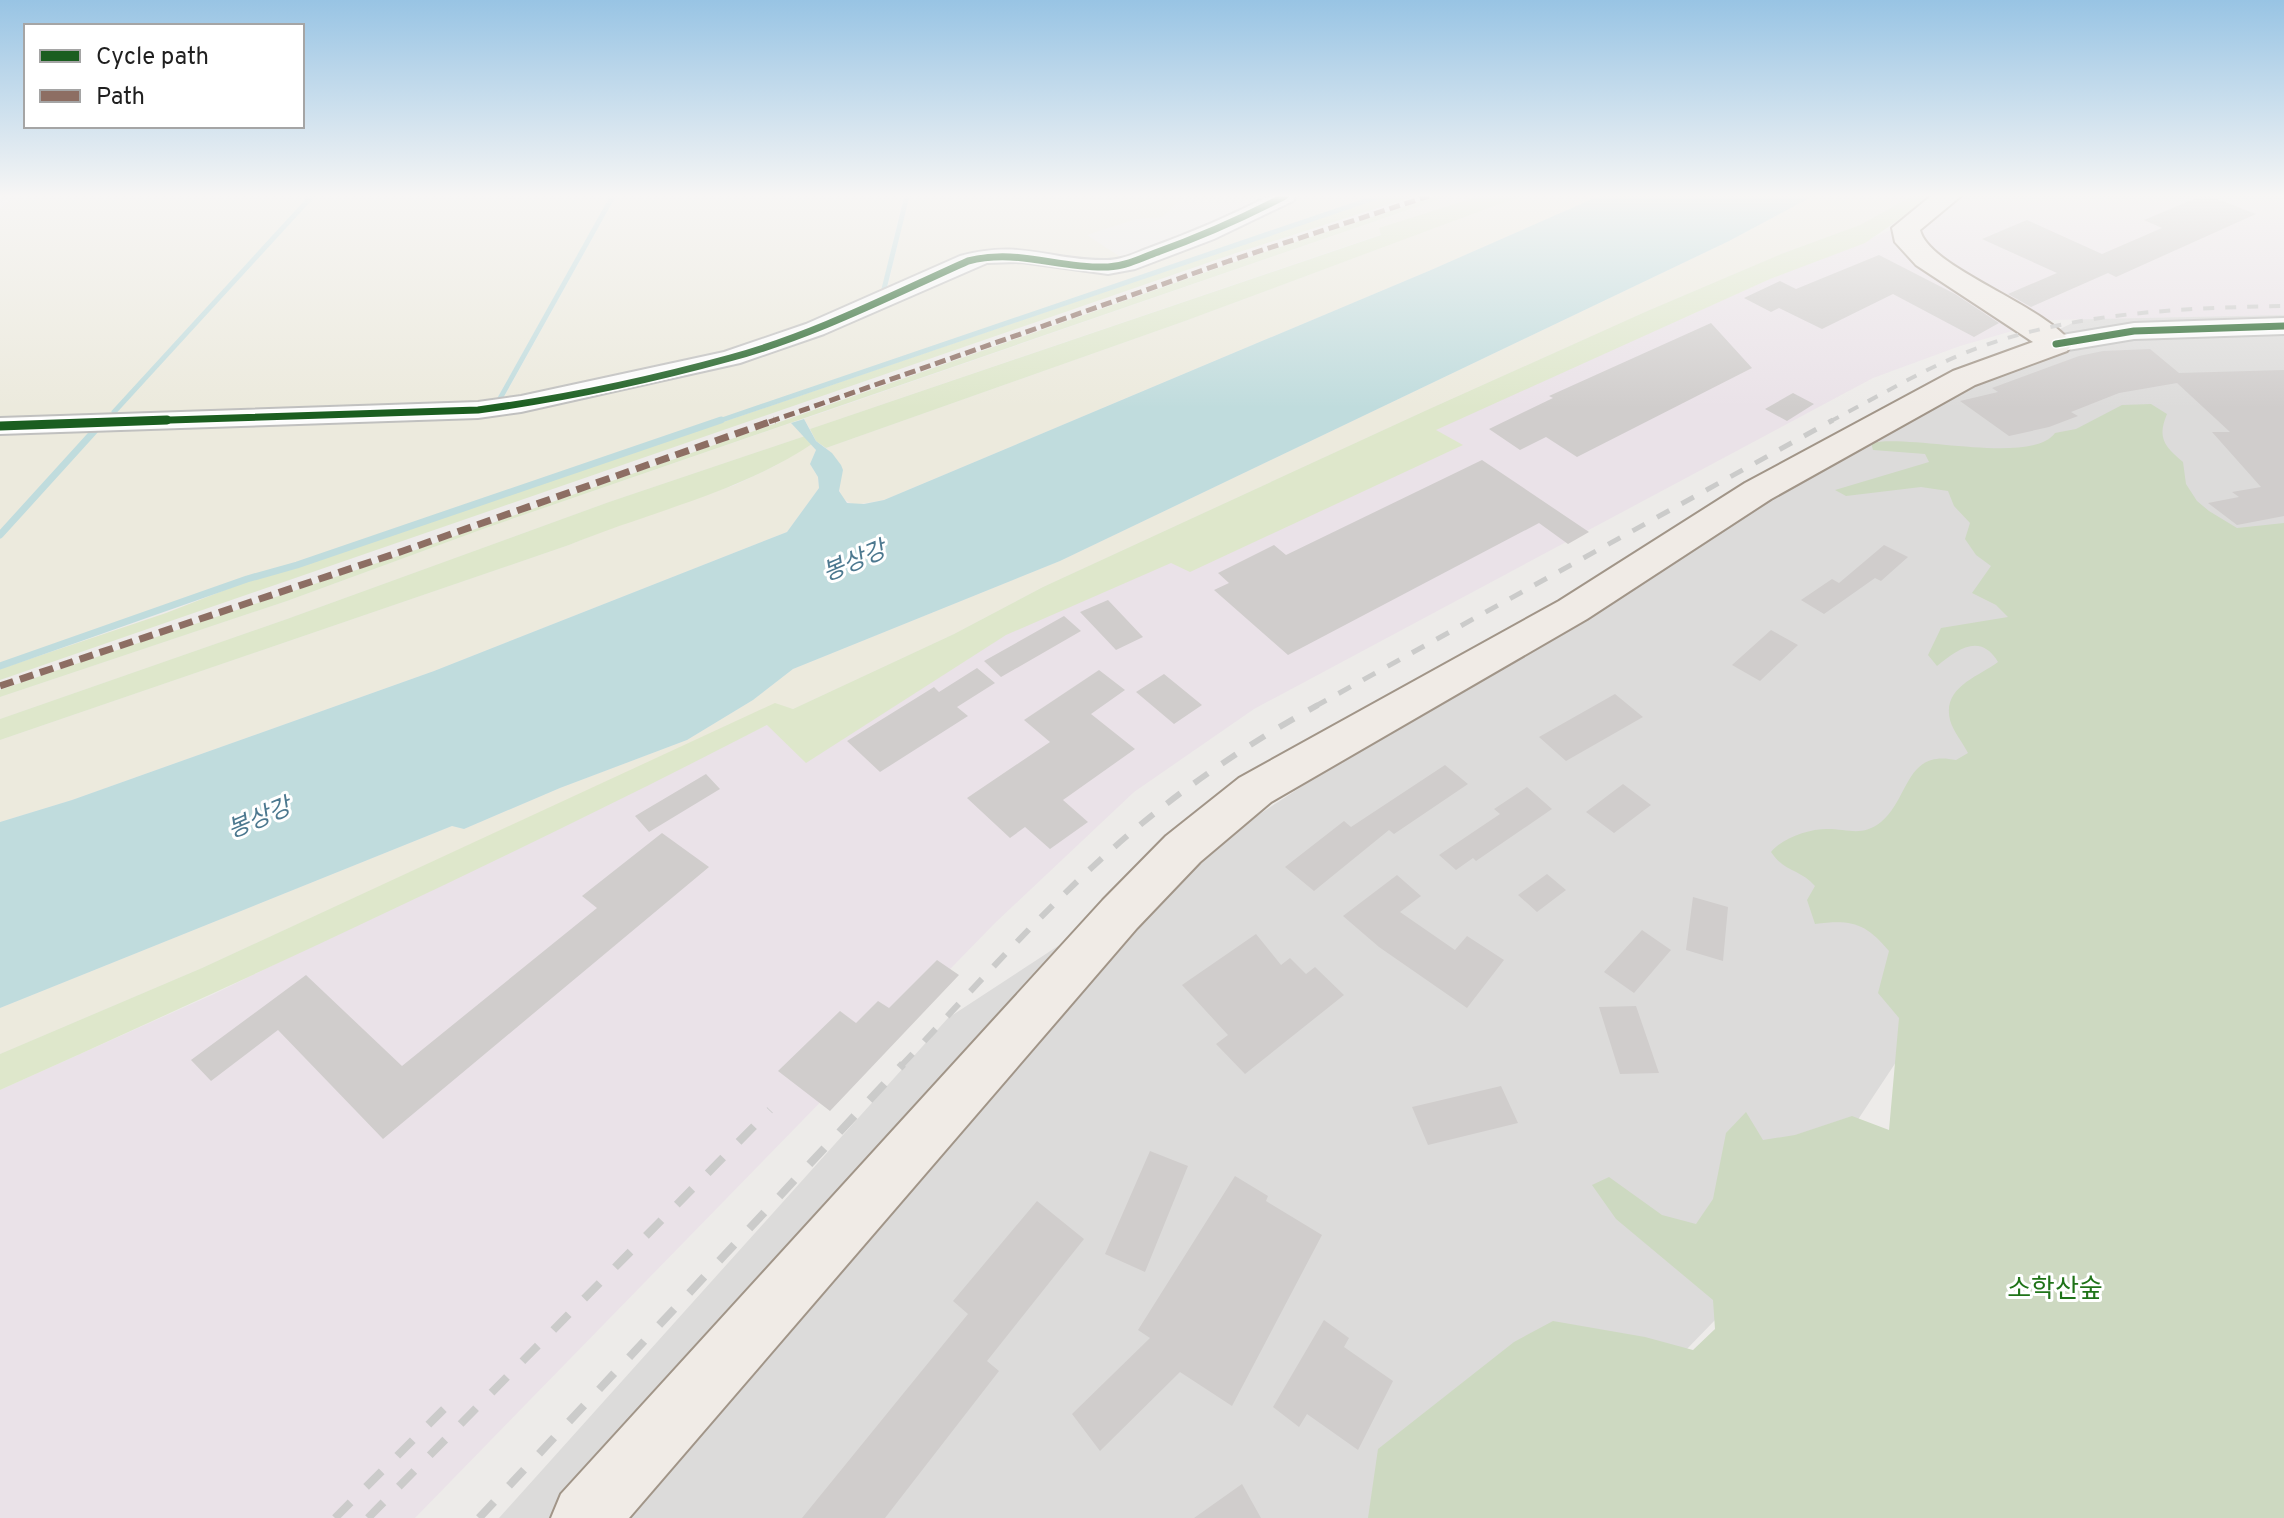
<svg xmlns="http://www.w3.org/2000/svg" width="2284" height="1518" viewBox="0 0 2284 1518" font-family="Overpass,'Noto Sans KR',sans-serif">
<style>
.residential{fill:#dcdbda}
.industrial{fill:#eae2e8}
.farmland{fill:#eceadd}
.grass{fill:#dee7cb}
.forest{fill:#cdd9c1}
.water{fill:#c0dcdd}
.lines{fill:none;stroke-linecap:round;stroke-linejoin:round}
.stream-far1{stroke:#c0dcdd;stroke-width:5}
.stream{stroke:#c0dcdd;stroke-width:7}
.building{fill:#d0cdcc}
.minor-casing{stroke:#c0c0bf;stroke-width:4}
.major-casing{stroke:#a19588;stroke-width:4}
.minor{fill:#fcfcfc;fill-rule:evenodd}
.major{fill:#f0ebe6;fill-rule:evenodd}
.rail-far3{stroke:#cbcbca;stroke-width:4;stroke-dasharray:11 11;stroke-linecap:butt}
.rail-far2{stroke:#cbcbca;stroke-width:5;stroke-dasharray:14 14;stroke-linecap:butt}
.rail-far1{stroke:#cbcbca;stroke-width:6;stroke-dasharray:17 17;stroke-linecap:butt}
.rail{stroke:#cbcbca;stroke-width:8;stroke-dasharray:22 22;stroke-linecap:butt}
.quiet-far1{stroke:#8d6e63;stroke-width:5;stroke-dasharray:11 5;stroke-linecap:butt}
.quiet{stroke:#8d6e63;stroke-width:7;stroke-dasharray:14 7;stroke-linecap:butt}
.cycleway-far1-casing{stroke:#fff;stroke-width:10}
.cycleway-casing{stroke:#fff;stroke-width:13}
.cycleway-far1{stroke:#1b5e20;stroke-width:7}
.cycleway{stroke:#1b5e20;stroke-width:9}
.labels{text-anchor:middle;stroke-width:6;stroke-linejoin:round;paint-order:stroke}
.water-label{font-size:24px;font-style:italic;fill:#4c788f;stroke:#fff}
.near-park-label{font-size:26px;fill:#1f7318;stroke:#fff}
</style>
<rect width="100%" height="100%" fill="#edebe9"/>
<!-- residential -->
<path class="residential" d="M2113 303 2284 307V640L2019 876 1748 1286 1523 1518H499L948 1018 1353 753 1926 395Z"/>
<!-- industrial -->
<path class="industrial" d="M1960 196H2284V315L2051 320 1960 346 1873 378 1254 709 1134 792 995 923 415 1518H0V1090L214 994 767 725 1770 279 1936 212Z"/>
<!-- farmland -->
<path class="farmland" d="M15 196H309L107 417 0 420V208Z
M315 196H611L494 404 113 416Z
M616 196H903L881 295 827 320 709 360 500 404Z
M909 196H1183L1163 217 1136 219 1087 235 1125 260 1089 263 1014 250 886 294Z
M1290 196H1375L787 398 296 563 247 576 165 608 0 663V539L102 426 485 415 719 366 986 257 1097 269 1228 230Z
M1448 196H1480L1379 229 1382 234 810 429 804 419Z
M1521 196H1599L1431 270 884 500 854 505 842 498 838 485 843 470 826 448 1185 321Z
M1813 196H1912L1860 225 1781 254 1645 312 1427 410 1043 587 954 634 793 709 775 704 202 968 0 1054V1008L452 826 464 829 560 788 687 740 753 700 793 669 1060 561 1729 241Z
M791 423 805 436 609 502 287 619 0 719V697L287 601 483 529Z
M96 426 0 532V429Z
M812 444 816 450 810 464 818 477 819 488 787 532 434 671 72 800 0 822V740L569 545 628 521 735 485 775 466Z"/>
<!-- grass -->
<path class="grass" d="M1385 196H1415L1236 253 0 680V669L166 613 248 581 298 567Z
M1435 196H1448L483 529 287 601 0 697V690L49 673 404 554 1232 263Z
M1480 196H1521L1185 321 826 448 816 441 810 429 1381 235 1379 228Z
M1912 196H1933L1865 243 1770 279 1436 430 1463 445 1190 572 1171 563 1006 635 806 763 767 725C515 855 258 974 0 1090V1054L202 968 775 703 793 709 954 634 1043 587 1427 410 1645 312 1781 254 1860 225Z
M805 436 812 444C739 493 649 512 569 545L0 740V719L287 619 609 502Z"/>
<!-- forest -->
<path class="forest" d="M2151 404 2167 414C2157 438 2164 446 2183 462L2186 484 2197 501 2209 511 2237 528 2284 523V1518H1368L1378 1449 1514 1342 1553 1321 1645 1337 1693 1350 1715 1329 1713 1300 1616 1219 1592 1185 1609 1177 1662 1215 1696 1224 1713 1199 1726 1133 1746 1112 1763 1140 1795 1135 1852 1116 1889 1130 1899 1018 1878 993 1889 951C1866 923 1851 919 1815 924L1807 900 1815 886C1800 869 1784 872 1771 852 1782 838 1809 829 1827 829 1849 829 1862 837 1881 822 1910 798 1905 749 1956 760L1968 753C1963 743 1953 731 1950 720 1942 687 1978 677 1998 662 1980 632 1957 650 1937 666L1928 655 1941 628 2008 617 1996 605 1972 593 1991 566 1976 555 1965 539 1970 523 1954 506 1948 491 1921 487 1846 496 1835 490 1929 462 1925 454 1873 450 1871 443C1913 434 2031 466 2055 433L2076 429 2122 405Z"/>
<!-- water -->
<path class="water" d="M1599 196H1813L1729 241 1060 561 793 669 753 700 687 740 560 788 464 829 452 826 0 1008V822L72 800 434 671 787 532 819 488 818 477 810 464 816 450 791 423 804 419 816 441 832 453 841 465 843 470 839 491 847 503 864 504 884 500 1431 270Z"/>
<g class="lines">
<!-- stream-far1 -->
<path class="stream-far1" d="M884 289 907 196
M498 402 613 196
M114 412 312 196
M716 422 1380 196"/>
<!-- stream -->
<path class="stream" d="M0 535 98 427
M0 666 247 579 297 565 721 420"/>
</g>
<!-- building -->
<path class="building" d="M2201 196H2209L2256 214 2116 277 2108 273 2031 307 2008 294 2057 273 1982 239 2027 220 2102 254 2162 228 2144 220Z
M1879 255 1955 294 1999 323 1974 337 1893 294 1822 329 1779 308 1771 312 1744 298 1780 281 1796 289Z
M1711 323 1752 368 1577 457 1546 437 1520 450 1489 429 1553 398 1549 396Z
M2150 349 2179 373 2284 370V516L2237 525 2208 503 2239 497 2232 492 2261 487 2212 432H2230L2177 383 2119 393 2071 412 2078 416 2049 427 2009 436 1960 401 1998 392 1992 388 2079 356 2103 351Z
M1793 393 1814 404 1787 421 1765 409Z
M1482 460 1589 532 1568 544 1539 523 1288 655 1214 590 1229 583 1218 573 1274 545 1286 555Z
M1884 545 1908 557 1881 581 1875 578 1824 614 1801 600 1832 579 1839 583Z
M1108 600 1143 637 1116 650 1080 612Z
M1064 616 1081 631 1001 677 984 661Z
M1771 630 1798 645 1760 681 1732 665Z
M977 668 995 683 957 707 968 716 880 772 847 741 934 687 939 692Z
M1099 670 1125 690 1091 714 1135 749 1063 800 1088 822 1050 849 1025 827 1010 838 967 798 1050 742 1024 720Z
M1164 674 1202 705 1174 724 1136 692Z
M1615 694 1643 717 1566 761 1539 737Z
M1445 765 1468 784 1394 834 1389 830 1314 891 1285 867 1344 821 1351 827Z
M706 774 720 789 649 832 635 816Z
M1623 784 1651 805 1614 833 1586 812Z
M1527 787 1552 809 1476 861 1473 858 1456 870 1439 855 1500 814 1494 809Z
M662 833 709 867 383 1139 278 1030 211 1081 191 1060 306 975 402 1066 597 908 582 896Z
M1547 874 1566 890 1537 912 1518 895Z
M1397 875 1421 896 1400 912 1455 950 1467 936 1504 960 1467 1008 1379 947 1343 916Z
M1693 897 1728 907 1723 961 1686 950Z
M1642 930 1671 950 1634 993 1604 972Z
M1256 934 1281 965 1290 958 1306 974 1315 967 1344 995 1245 1074 1216 1044 1228 1035 1182 985Z
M937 960 959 975 830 1111 778 1071 840 1011 856 1023 878 1001 889 1008Z
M1636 1006 1659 1073 1620 1074 1599 1007Z
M1501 1086 1518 1123 1428 1145 1412 1107Z
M1150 1151 1188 1166 1145 1272 1105 1254Z
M1235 1176 1268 1196 1266 1201 1322 1235 1232 1406 1180 1372 1100 1451 1072 1414 1150 1338 1138 1330Z
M1037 1201 1084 1239 987 1361 999 1371 885 1518H802L968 1314 953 1301Z
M1324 1320 1349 1338 1344 1347 1393 1381 1358 1450 1307 1414 1299 1427 1273 1407Z
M1242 1484 1261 1518H1194Z"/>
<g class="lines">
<defs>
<path id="minor" d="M1269 196H1296L1293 201 1214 239 1135 269 1108 274 1021 262 987 263 824 334 740 363 521 412 478 418 0 434V418L478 402 521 396 724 352 806 324 960 256C1022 239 1050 261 1107 260 1122 260 1135 253 1149 248 1190 233 1230 216 1269 196Z
M2284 318V334L2134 339 2056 352 2047 349 2043 344 2047 339 2056 336 2134 323Z"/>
<path id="major" d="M1931 196H1961L1920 230C1929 268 2045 305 2072 344L2067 351 1975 385 1771 499 1587 619 1271 802 1200 862 1137 928 629 1518H551L561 1494 1103 900 1166 836 1239 778 1559 601 1745 483 1953 371 2033 342 1916 265 1895 242 1892 228Z"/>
</defs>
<!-- minor casing -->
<use href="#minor" class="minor-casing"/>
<!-- major casing -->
<use href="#major" class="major-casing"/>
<!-- minor -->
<use href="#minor" class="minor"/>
<!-- major -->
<use href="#major" class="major"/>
<!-- rail-far3 -->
<path class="rail-far3" d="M1829 422C1872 400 1915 374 1960 355 2060 313 2176 308 2284 306"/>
<!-- rail-far2 -->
<path class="rail-far2" d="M1314 707 1833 420"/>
<!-- rail-far1 -->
<path class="rail-far1" d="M901 1066C966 997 1030 924 1100 860 1166 799 1240 748 1318 705"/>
<!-- rail -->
<path class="rail" d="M335 1518 444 1409
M368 1518 770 1110
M479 1518 903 1064"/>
<!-- quiet-far1 -->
<path class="quiet-far1" d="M769 422 1229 261 1429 196"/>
<!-- quiet -->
<path class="quiet" d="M0 686 403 551 775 420"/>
<defs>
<path id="cycleway-far1" d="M2056 344 2134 331 2284 326
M108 422 478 410C560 399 650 380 730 358 812 336 890 296 968 261 1017 248 1059 269 1108 267 1125 266 1140 259 1155 253 1200 237 1243 218 1285 196"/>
<path id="cycleway" d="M0 426 167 420"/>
</defs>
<!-- cycleway-far1 casing -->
<use href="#cycleway-far1" class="cycleway-far1-casing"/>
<!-- cycleway casing -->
<use href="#cycleway" class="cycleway-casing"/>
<!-- cycleway-far1 -->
<use href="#cycleway-far1" class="cycleway-far1"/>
<!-- cycleway -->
<use href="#cycleway" class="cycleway"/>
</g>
<!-- sky -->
<linearGradient id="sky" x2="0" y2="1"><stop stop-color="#98c4e4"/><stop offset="0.48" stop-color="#f7f6f5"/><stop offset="1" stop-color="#f7f6f5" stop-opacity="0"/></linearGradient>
<rect width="2284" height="408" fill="url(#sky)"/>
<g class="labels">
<!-- water labels -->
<g class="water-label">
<text transform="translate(854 561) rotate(-23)" y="8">봉상강</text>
<text transform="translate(259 818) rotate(-23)" y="8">봉상강</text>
</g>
<!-- near-park labels -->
<g class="near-park-label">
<text x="2055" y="1297">소학산숲</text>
</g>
</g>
<!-- legend -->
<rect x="24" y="24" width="280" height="104" fill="#ffffff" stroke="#a5a5a5" stroke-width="2"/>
<rect x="40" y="50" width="40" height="12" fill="#1b5e20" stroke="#a5a5a5" stroke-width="2"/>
<text x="96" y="64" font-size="24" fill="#1f1f1f">Cycle path</text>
<rect x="40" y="90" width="40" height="12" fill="#8d6e63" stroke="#a5a5a5" stroke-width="2"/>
<text x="96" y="104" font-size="24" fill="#1f1f1f">Path</text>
</svg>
